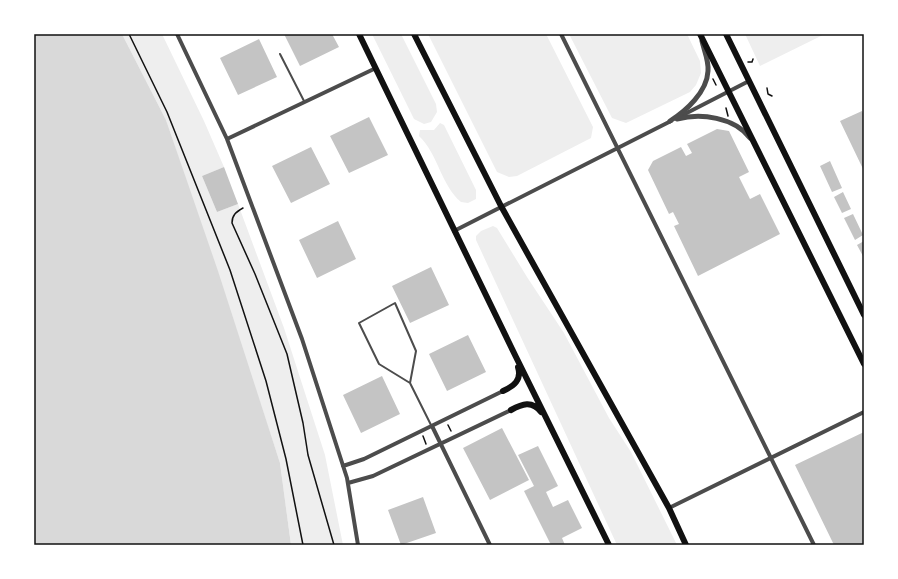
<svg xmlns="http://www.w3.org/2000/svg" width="898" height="579" viewBox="0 0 898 579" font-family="'Public Sans',sans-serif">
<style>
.green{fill:#eee}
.water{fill:#d9d9d9}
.building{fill:#c4c4c4}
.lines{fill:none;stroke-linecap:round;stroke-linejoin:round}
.path{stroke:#111;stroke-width:1.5}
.service{stroke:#4c4c4c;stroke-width:2}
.minor{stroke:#4c4c4c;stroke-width:4}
.tertiary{stroke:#4c4c4c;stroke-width:5}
.secondary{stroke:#111;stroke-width:6}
.neatline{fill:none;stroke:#111;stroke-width:1.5}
</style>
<rect width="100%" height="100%" fill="#fff"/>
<!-- green -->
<path class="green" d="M122 34H162L204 121 224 167 202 176 217 212 238 204 284 328 325 455 343 545H291L280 463 166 120Z
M372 34H401L436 104 437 112 431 122 424 124 414 119Z
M428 34H546L593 127 591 138 517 176 509 177 497 172Z
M569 34H687L700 61 701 73 696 85 690 92 626 123 612 118Z
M745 34H825L760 66Z
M440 123 444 125 476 190V199L468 203 461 202C441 185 438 154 419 136L420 130H434Z
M493 226 497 228 527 277 564 333 609 418 631 452 677 545H617L476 240V236L481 231Z"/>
<!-- water -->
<path class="water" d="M34 34H122L166 120 218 271 280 463 291 545H34Z"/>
<!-- building -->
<path class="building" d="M284 34H332L339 47 300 66Z
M259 39 277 77 238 95 220 58Z
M862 111 864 116V171L840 121Z
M369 117 388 155 349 173 330 136Z
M717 129 729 131 749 172 739 177 750 199 760 194 780 234 698 276 674 226 679 224 673 212 669 214 648 170 653 161 681 147 686 156 692 153 687 144Z
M311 147 330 184 291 203 272 166Z
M830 161 842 188 832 192 820 166Z
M224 167 238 204 217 212 202 176Z
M843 192 851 209 842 213 834 197Z
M853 214 863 235 855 240 844 218Z
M338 221 356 259 317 278 299 240Z
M864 241V258L857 245Z
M431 267 449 305 410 323 392 286Z
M468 335 486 372 447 391 429 354Z
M382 376 400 414 361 433 343 395Z
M502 428 529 480 490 500 463 448Z
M864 432V545H834L795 465Z
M538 446 558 486 546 492 553 507 568 500 582 528 562 538 565 545H551L524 491 534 486 518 455Z
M423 497 436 533 401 545 388 510Z"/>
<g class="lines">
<!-- path -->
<path class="path" d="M129 34 167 112 230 270 266 381 286 459 303 545
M748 62H752L753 59
M713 79 716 85
M767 88 768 94 772 96
M726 108 728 116
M243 208C236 212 232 215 232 223L255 274 287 354 303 423 308 455 334 545
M448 425 451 431
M423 436 426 444"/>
<!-- service -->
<path class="service" d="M280 54 304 101
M410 383 379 364 359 323 395 303 416 351 410 383 431 425"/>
<!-- minor -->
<path class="minor" d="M177 34 227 139 302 339 347 478 358 545
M561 34 814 545
M679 117 749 81
M227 139 376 68
M454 231 671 121
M432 426 490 545
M343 466 364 459 503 391
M348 483 373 476 511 410
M669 508 864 412"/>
<!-- tertiary -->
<path class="tertiary" d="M677 119C701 113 734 117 750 138
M670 121C686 111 707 92 708 71 709 61 704 50 702 41"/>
<!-- secondary -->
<path class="secondary" d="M359 34 516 357 609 545
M414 34 501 206 669 508 686 545
M700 34 864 364
M726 34 864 315
M503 391C514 386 522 380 518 367
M511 410C522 404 532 400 541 412"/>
</g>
<!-- border -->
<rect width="898" height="579" fill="none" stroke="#ffffff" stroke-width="70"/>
<rect x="35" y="35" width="828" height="509" class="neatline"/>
</svg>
